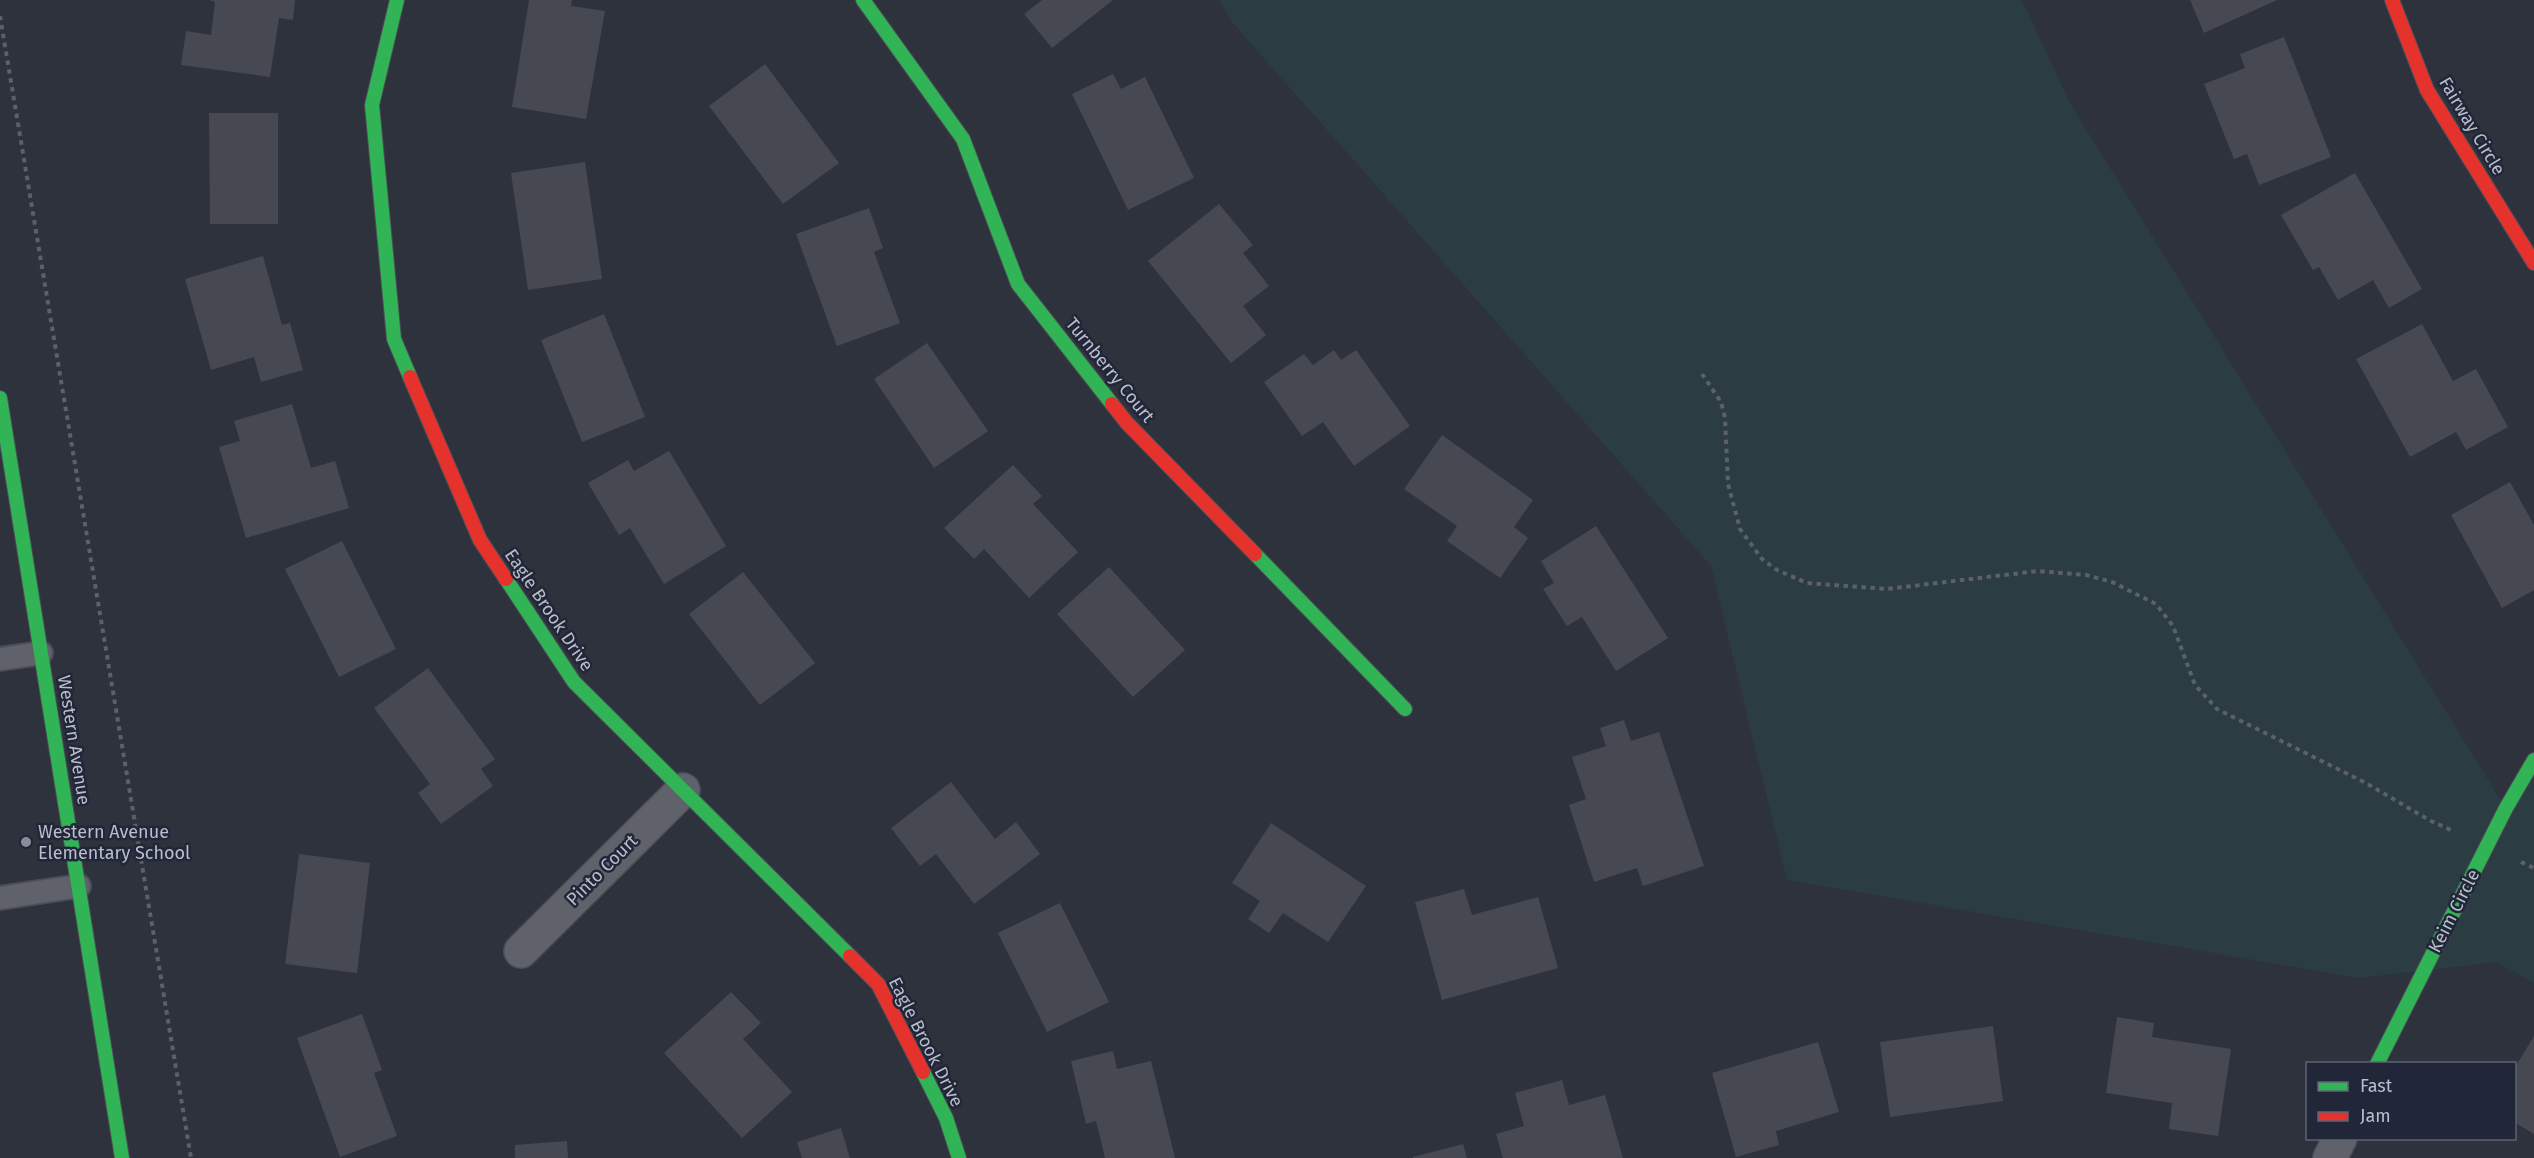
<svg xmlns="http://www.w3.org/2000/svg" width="2534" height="1158" viewBox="0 0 2534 1158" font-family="'Fira Sans',sans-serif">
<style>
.green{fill:#2b3c43}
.building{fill:#464952}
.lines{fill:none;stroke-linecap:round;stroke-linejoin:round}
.lane-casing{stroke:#4b4e56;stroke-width:26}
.street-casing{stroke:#4b4e56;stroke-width:36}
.fast-casing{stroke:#4b4e56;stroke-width:16}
.jam-casing{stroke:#4b4e56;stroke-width:16}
.path{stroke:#5c6067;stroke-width:4;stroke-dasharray:4.5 4.5;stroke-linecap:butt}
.lane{stroke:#5f626a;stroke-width:22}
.street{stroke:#5f626a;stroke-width:33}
.fast{stroke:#30b455;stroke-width:14}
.jam{stroke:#e5322d;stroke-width:14}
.poi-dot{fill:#898d9a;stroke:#212738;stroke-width:2}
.labels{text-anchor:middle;stroke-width:5;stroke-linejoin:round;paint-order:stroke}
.street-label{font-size:18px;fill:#babecc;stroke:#212738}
.poi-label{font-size:18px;fill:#babecc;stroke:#212738;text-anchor:start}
</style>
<rect width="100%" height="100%" fill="#2e323d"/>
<!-- green -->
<path class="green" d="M1219 0H2022L2070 103 2505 807 2534 760V983L2496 962 2359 978 1787 880 1711 566 1232 22Z"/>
<!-- building -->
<path class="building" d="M209 0H295L293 20 279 18 270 77 181 65 186 31 211 35 215 2Z
M529 0H572L571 6 605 11 586 119 512 107Z
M1042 0H1113L1052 48 1024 14Z
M2190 0H2277L2204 33Z
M2284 37 2331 157 2259 185 2247 154 2234 159 2204 84 2245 68 2240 54Z
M765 64 839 163 783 204 709 106Z
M1113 74 1121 89 1145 77 1194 178 1128 210 1072 94Z
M209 113H278V224H210Z
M585 162 602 279 528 290 511 173Z
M2355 173 2422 289 2389 308 2373 280 2338 300 2319 267 2313 270 2281 215Z
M1219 204 1253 245 1243 253 1269 286 1243 306 1266 335 1231 363 1148 261Z
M869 208 883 248 874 252 900 323 837 346 796 234Z
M263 256 282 325 290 323 303 370 261 382 254 357 211 370 185 279Z
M604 314 645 417 582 442 541 340Z
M2422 324 2453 381 2476 369 2508 427 2466 450 2456 432 2410 457 2356 359Z
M927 343 988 431 934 468 874 379Z
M1334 350 1341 360 1356 350 1410 426 1354 466 1323 422 1302 436 1264 382 1304 354 1313 365Z
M292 404 311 468 335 461 349 508 246 538 219 447 240 441 234 421Z
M1442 435 1533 500 1514 527 1528 538 1500 578 1447 541 1457 526 1404 489Z
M669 451 726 546 664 584 630 528 619 535 588 483 628 460 634 471Z
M1013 465 1042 496 1033 504 1078 552 1029 598 984 549 974 559 944 528Z
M2510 482 2534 525V590L2502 608 2451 515Z
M1596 526 1668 638 1616 671 1582 617 1567 626 1543 589 1554 583 1541 561Z
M342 541 396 649 339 677 285 569Z
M1109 567 1185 650 1133 697 1057 614Z
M743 572 815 663 760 705 689 614Z
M428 668 495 759 481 769 493 786 441 824 418 793 430 784 374 708Z
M1624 720 1631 741 1659 732 1704 866 1643 886 1637 868 1594 882 1569 805 1586 799 1572 757 1606 746 1600 728Z
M951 782 995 839 1016 822 1040 854 974 904 936 854 920 866 891 828Z
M1271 823 1366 886 1328 942 1283 913 1269 933 1248 919 1260 901 1232 883Z
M299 854 370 863 357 973 285 964Z
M1464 889 1472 915 1538 897 1558 968 1442 1000 1415 902Z
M1060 903 1109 1002 1047 1032 998 933Z
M731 992 761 1023 743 1039 792 1092 742 1138 664 1053Z
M362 1014 382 1070 374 1073 397 1136 340 1157 297 1038Z
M2117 1017 2154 1023 2152 1037 2231 1049 2218 1136 2169 1129 2172 1103 2106 1093Z
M1993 1026 2003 1101 1890 1117 1880 1042Z
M2534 1036V1134L2514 1122V1069Z
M1818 1042 1839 1112 1776 1131 1779 1145 1736 1157 1712 1073Z
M1113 1051 1117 1069 1151 1061 1175 1158H1105L1096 1121 1086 1124 1071 1061Z
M1562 1080 1569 1105 1605 1095 1623 1158H1503L1496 1134 1524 1126 1515 1093Z
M841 1128 850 1158H802L797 1142Z
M567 1141 568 1158H515V1145Z
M1463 1144 1467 1158H1413V1157Z"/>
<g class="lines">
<defs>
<path id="lane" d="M0 659 41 653
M0 898 79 886"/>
<path id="street" d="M521 951 683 790
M2330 1158 2340 1138"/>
<path id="fast" d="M397 0 372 105 394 339 410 377
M863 0 963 139 1018 284 1112 404
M0 398 122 1158
M1255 554 1405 709
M506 579 574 682 850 956
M2377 1064 2506 808 2534 760
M923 1072 946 1118 959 1158"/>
<path id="jam" d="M2392 0 2427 90 2534 263
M410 377 480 540 506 579
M1112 404 1127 423 1255 554
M850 956 878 984 923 1072"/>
</defs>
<!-- lane casing -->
<use href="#lane" class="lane-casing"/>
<!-- street casing -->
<use href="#street" class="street-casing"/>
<!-- fast casing -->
<use href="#fast" class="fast-casing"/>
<!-- jam casing -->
<use href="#jam" class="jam-casing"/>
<!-- path -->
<path class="path" d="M0 16 191 1158
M1702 374 1721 402 1725 418 1728 484 1740 529 1762 559 1777 570 1807 583 1887 589 2038 571 2086 575 2112 582 2156 604 2173 626 2195 685 2217 709 2364 782 2431 821 2453 831
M2521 862 2534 868"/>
<!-- lane -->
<use href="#lane" class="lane"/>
<!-- street -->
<use href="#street" class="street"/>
<!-- fast -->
<use href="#fast" class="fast"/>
<!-- jam -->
<use href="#jam" class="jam"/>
</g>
<!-- markers -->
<circle class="poi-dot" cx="26" cy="842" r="6"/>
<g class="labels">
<!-- street labels -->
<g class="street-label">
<text transform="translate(2472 126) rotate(59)" y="6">Fairway Circle</text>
<text transform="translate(1110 370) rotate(51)" y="6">Turnberry Court</text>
<text transform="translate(549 610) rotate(56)" y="6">Eagle Brook Drive</text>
<text transform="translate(74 740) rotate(81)" y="6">Western Avenue</text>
<text transform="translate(602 870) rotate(-45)" y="6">Pinto Court</text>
<text transform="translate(2454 911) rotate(-63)" y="6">Keim Circle</text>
<text transform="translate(926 1042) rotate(63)" y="6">Eagle Brook Drive</text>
</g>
<!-- poi labels -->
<g class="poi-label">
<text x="38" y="838">Western Avenue<tspan x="38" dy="21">Elementary School</tspan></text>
</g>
</g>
<!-- legend -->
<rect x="2306" y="1062" width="210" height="78" fill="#212738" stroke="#5e6373" stroke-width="1.5"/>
<rect x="2318" y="1082" width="30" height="9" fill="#30b455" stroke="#5e6373" stroke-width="1.5"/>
<text x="2360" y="1092" font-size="18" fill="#babecc">Fast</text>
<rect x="2318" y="1112" width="30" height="9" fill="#e5322d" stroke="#5e6373" stroke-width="1.5"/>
<text x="2360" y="1122" font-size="18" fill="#babecc">Jam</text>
</svg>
